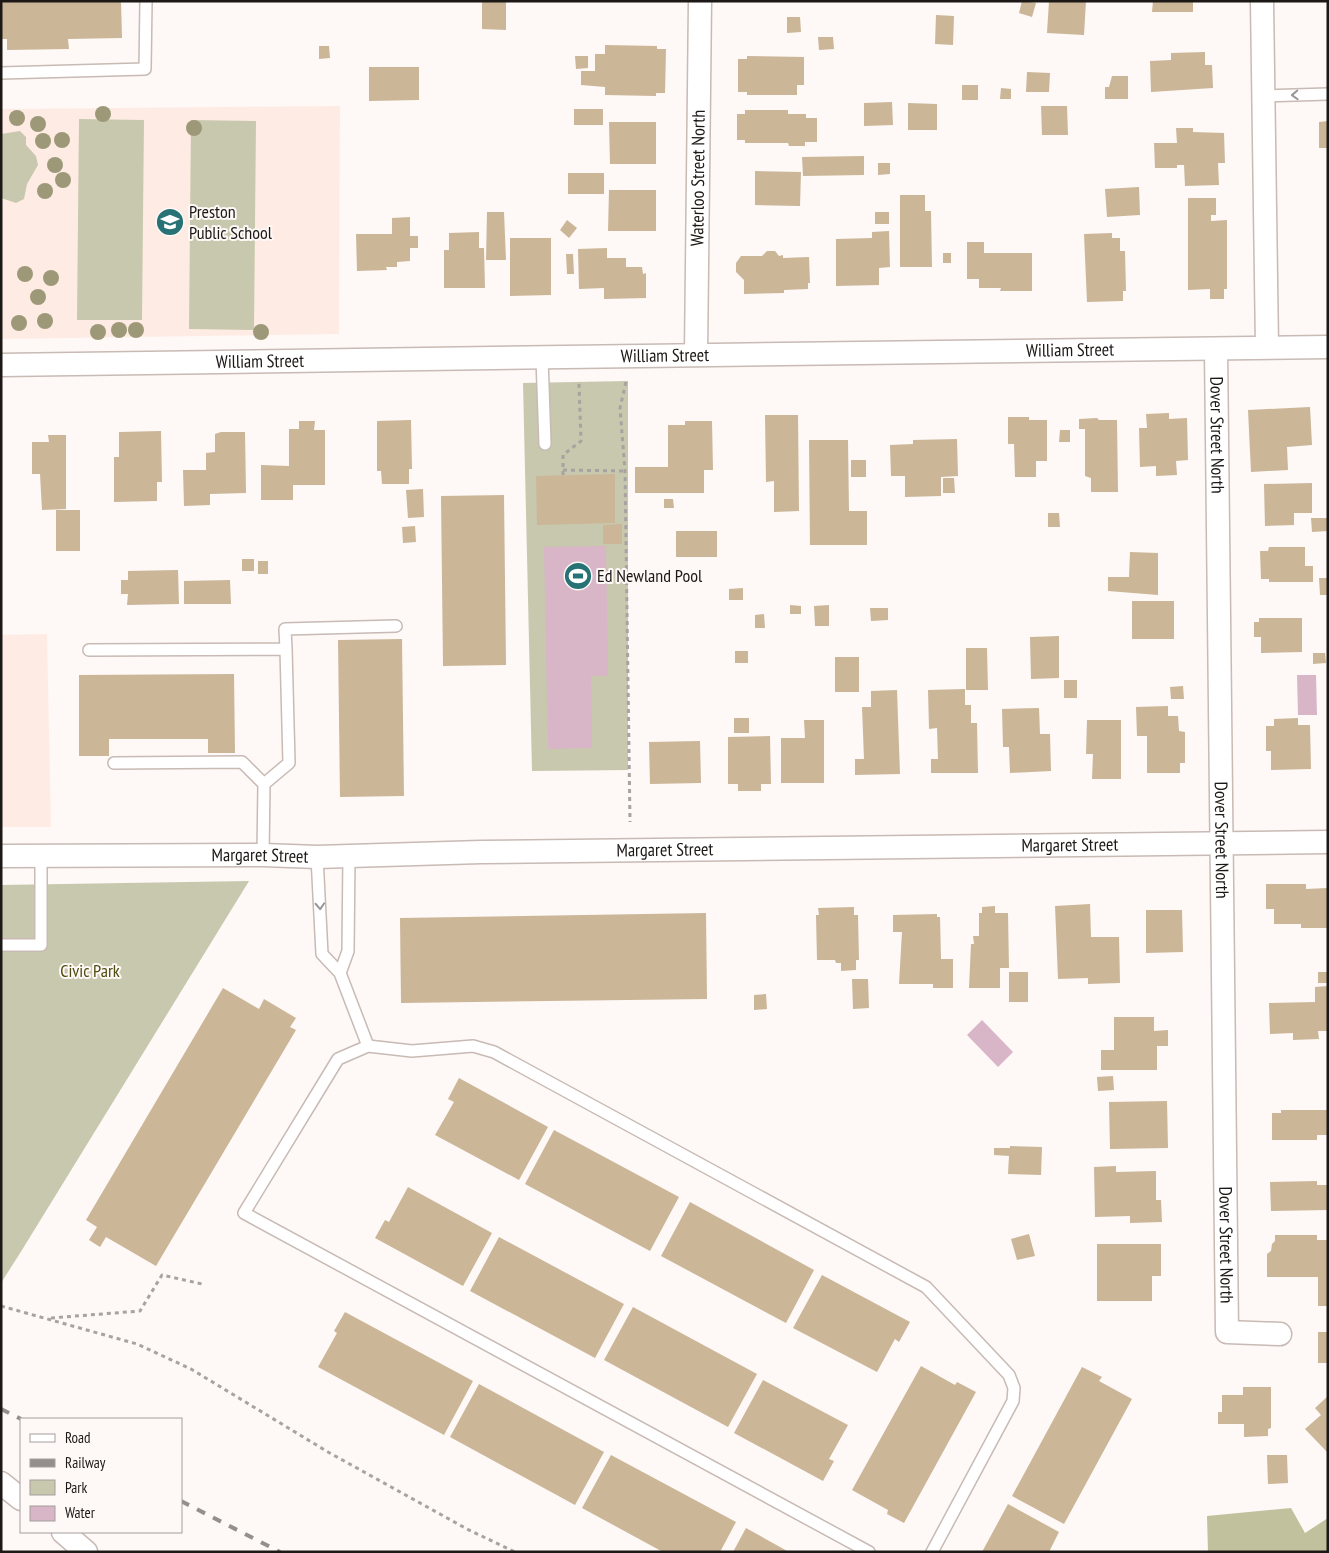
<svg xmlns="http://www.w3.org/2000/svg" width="1329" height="1553" viewBox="0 0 1329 1553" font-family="'PT Sans Narrow',sans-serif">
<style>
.built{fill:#feece4}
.green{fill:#c8c8ae}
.forest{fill:#c1c19e}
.water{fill:#d8b5c7}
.building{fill:#cbb698}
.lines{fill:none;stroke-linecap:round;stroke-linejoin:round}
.service-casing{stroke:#c8bab4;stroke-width:14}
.minor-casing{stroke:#c8bab4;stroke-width:25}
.path{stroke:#a8a2a0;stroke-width:3;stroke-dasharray:4 4;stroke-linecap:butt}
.service{stroke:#fff;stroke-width:11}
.minor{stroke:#fff;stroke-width:22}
.rail{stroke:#948f8d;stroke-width:4;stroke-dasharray:9 9;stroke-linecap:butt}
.tree{fill:#9d9978}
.oneway{stroke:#999796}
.labels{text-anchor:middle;stroke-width:4;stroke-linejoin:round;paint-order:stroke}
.street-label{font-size:18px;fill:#1c1816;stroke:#fef8f6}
.poi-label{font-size:18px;fill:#1c1816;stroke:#fef8f6;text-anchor:start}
.park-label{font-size:18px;fill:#4e4c11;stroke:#fef8f6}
</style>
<rect width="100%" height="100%" fill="#fef8f6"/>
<!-- built -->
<path class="built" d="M340 106 339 334 1 339V109Z
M47 634 51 827H1V635Z"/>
<!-- green -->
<path class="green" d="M79 119 144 120 142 320H77Z
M191 120 256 121 254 330 189 329Z
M20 131 26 137V145L36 156 38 165 27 184 24 199 16 203 1 198V134Z
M628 381V770L532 771 523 383Z
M249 881 22 1250 1 1283V885Z"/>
<!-- forest -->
<path class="forest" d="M1291 1508 1305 1533 1328 1518V1552H1208L1207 1516Z"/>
<!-- water -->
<path class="water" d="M606 546 608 676H591L592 748 548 749 544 547Z
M1297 675H1316L1317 715H1298Z
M982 1020 1013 1052 998 1067 967 1035Z"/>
<!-- building -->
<path class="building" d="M1 1H121L122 38 68 39 69 49 7 50V39H1Z
M482 1H506V30L482 29Z
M1022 1 1036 3 1032 17 1019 13Z
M1049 1H1086L1084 35 1047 33Z
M1153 1H1193V12H1152Z
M936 15 954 16 953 45 935 44Z
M787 17H800L801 32 787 33Z
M818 37H833L834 49 819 50Z
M605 45 657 46V49H666L665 93H656V96L605 95V87L581 85V71H595V54H605Z
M319 46H329L330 58 319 59Z
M1205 52V65H1212L1213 88 1151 92 1150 61 1171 60V53Z
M575 56H588V68L576 69Z
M747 56 804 57V85H797V95H747V92H738V59H747Z
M369 67H419V100L369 101Z
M1027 72 1050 73 1049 92H1026Z
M1112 76H1128V99H1105V87H1109Z
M962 85H978V100H962Z
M1001 88 1011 89V99H1000Z
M892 102 893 125 864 126V103Z
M908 103 937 104V130H908Z
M1041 106H1067L1068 135H1042Z
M574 109H603V125H574Z
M745 110H788V114H806V118H817V142H805V146H789L788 143H745V140H737V114H745Z
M1328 121V148H1319V122Z
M609 122H656V164H610Z
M1176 128H1193V132L1224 133 1225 163H1218L1219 185 1185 186 1184 165H1177V168H1155L1154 143H1177Z
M864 156V175L803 176 802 157Z
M878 163H890V174L878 175Z
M755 171 801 172 800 206 755 205Z
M568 173H604V194H568Z
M1139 187 1140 215 1107 217 1105 189Z
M609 190H656V231H608Z
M900 195H925V211H931L932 267H900Z
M1188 198H1216V215H1211V221L1227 220V289H1224V299H1210V289L1188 290Z
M487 212H504L506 260H486Z
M875 212H889V224H875Z
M410 217V236H418V248H410V261L397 262V267H386L387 270 357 271 356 234H392V218Z
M567 220 577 228 569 238 560 230Z
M889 231 890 267 879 268V285L836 286V239L872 238V232Z
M479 232V248H484L485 288H444V250H449V233Z
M1112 233V238H1120V251H1125L1126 291H1123V301L1087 302 1084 234Z
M510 238H551V295L510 296Z
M967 242H984V253H1032V291H1000L1001 288H979V279H967Z
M607 248V258H626V267H642L643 274 646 273V298L604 299V288L579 289 578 249Z
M767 251H775L779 256 783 255V258L809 257 810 283H808V289L784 290V293L744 294V280L736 272V263L741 256H762Z
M943 253H951V263H943Z
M566 254H573L574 274H567Z
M1310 407 1312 445 1287 447 1288 470 1251 472 1248 410Z
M1169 413V419L1187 418 1188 460 1176 461 1177 475 1156 476V466L1140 467 1139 428H1147L1146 414Z
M765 415H798L799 511 774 512V481L766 482Z
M1008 417H1029V420H1047V461H1036V477H1015L1014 444H1008Z
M1097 418 1099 420H1117L1118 492H1091V478L1085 476V429H1079V419Z
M411 420 412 469H409V484H382L381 471H377V421Z
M299 421H315L314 430H325V485H293V500H261V465L289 466V429H299Z
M685 421H712L713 470H704V493H635V467H668V425H685Z
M1060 430H1070V442H1059Z
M161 431 162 482H157V501L114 502V457H119V432Z
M221 432H245L246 493 210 494V505L184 506 183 470H206V453L215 452V434Z
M48 435H66V509L42 510 40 474H32V442H49Z
M957 439 958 476 941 477V496L905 497V476H891L890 445 913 444V440Z
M809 440H848L849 511H867V545H810Z
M851 460H866V477H851Z
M615 474V523L537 525 536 476Z
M943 478H954L955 493H943Z
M1312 483V513H1294V525L1265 526 1264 484Z
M423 489 424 517 408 518 406 490Z
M504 495 506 665 443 666 441 496Z
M664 499H673L674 508H664Z
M56 510H80V551H56Z
M1048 513H1059L1060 527H1048Z
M1311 518H1328V531L1312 532Z
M622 524V544H603V525Z
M415 526 416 542 403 543 402 527Z
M676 531H717V557H676Z
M1269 547H1305V566H1313V582H1269V579H1261L1260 551H1268Z
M1130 552 1158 553V595L1108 591V577H1129Z
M242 559H254V571H242Z
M258 561H268V574H258Z
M178 570 179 604 127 605 128 594H121V580H128V571Z
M1319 578H1328V595H1320Z
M230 580 231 604H184V581Z
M743 588V600H729V589Z
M1132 601H1174V639H1132Z
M790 605 801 606V614H790Z
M829 605V626H815L814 606Z
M870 608H888V620L871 621Z
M764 614 765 628H755V615Z
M1259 618H1302V652L1261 653V637H1254V622H1259Z
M1059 636V678L1031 679 1030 637Z
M402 639 404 796 340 797 338 640Z
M966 648H987L988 690H966Z
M735 651H748V663H735Z
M1313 653H1325L1326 663 1313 664Z
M835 657H859V692H835Z
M234 674 235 753H208V739H109V756H79V675Z
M1064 680H1077V698H1064Z
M1183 686 1184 699H1171L1170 687Z
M965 689V705H971V723H977L978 773H931V759H938L937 728 929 729 928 690Z
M897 690 900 774 855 775V759H864L862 707H871V691Z
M1168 706V716H1178L1179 731 1185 732V763H1180V773H1147V736H1137L1136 707Z
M1039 708 1040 734H1050L1051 771 1010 773 1009 747H1003L1002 709Z
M734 718H749V733H734Z
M1298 718V725H1310L1311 769 1271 770V751H1266V726H1274V719Z
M804 720H824V783H781V738H805Z
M1087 720H1121V779H1092L1093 754H1086Z
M770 736 771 784H761V791H738V784H728V737Z
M700 741 701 783 650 784 649 742Z
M1266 884H1306V889L1327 888 1328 928H1301V924H1274V909H1266Z
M1090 904 1091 937H1119L1120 983 1088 984V978L1058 979 1055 906Z
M995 906V913H1008L1009 968H1000V988H969L971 944H974L973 936H979V913H982V907Z
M854 907V915H858L859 960H856V970L841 971V963H836L835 960H817L816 915H819L818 908Z
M1146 910H1182L1183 952 1146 953Z
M706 913 707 999 401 1003 400 918Z
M937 914V917H940L941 959H953V988H933V984H899L902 932H893V915Z
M1009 972H1028V1002H1009Z
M1318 972H1328V983H1318Z
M852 979H868L869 1008 853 1009Z
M1328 986V1031H1318L1319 1039 1293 1040V1033L1270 1034 1269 1003 1315 1002V987Z
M223 988 259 1009 264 999 296 1018 290 1027 296 1030 156 1266 106 1237 100 1247 89 1240 97 1227 86 1220Z
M766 994 767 1009 754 1010V995Z
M1114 1017H1154V1031L1168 1030V1046H1157V1070H1101V1050H1114Z
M1113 1076 1114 1090 1098 1091 1097 1077Z
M459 1078 548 1127 519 1180 435 1135 454 1102 448 1099Z
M1167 1101 1168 1148 1110 1149 1109 1102Z
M1281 1110H1328L1327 1135H1317V1140H1272V1113H1281Z
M554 1130 679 1197 650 1251 525 1184Z
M1010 1146 1042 1147 1041 1175 1008 1174 1009 1156 994 1155V1148H1010Z
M1116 1166V1172L1156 1171V1200H1161L1162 1222 1130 1223V1216L1095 1217 1094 1167Z
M1317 1181V1185H1328V1210L1271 1211 1270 1182Z
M408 1187 492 1233 463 1286 375 1238 385 1220 389 1222Z
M690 1202 814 1270 786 1323 661 1256Z
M1029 1234 1035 1256 1017 1260 1011 1239Z
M1275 1235H1317V1240H1328V1306H1318V1277H1267V1254L1271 1251 1272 1244 1275 1241Z
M499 1237 624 1304 595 1358 470 1291Z
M1097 1244H1161V1276H1152V1301H1097Z
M822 1275 910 1322 899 1342 895 1339 877 1372 793 1328Z
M633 1307 757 1374 728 1427 604 1360Z
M345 1312 473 1381 444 1435 318 1367 337 1333 334 1331Z
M1318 1332H1328V1363H1318Z
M921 1366 955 1385 957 1382 976 1392 904 1523 887 1514 888 1510 852 1490Z
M1082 1367 1102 1377 1099 1381 1132 1399 1064 1524 1012 1496Z
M763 1380 848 1425 829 1459 834 1461 823 1481 734 1433Z
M479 1384 604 1452 575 1505 450 1437Z
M1243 1387H1271V1428L1268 1429V1436L1244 1437V1424H1218V1412H1222V1395H1243Z
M1328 1396V1453L1305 1429 1321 1415 1315 1408Z
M611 1455 736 1522 720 1552H663L582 1508Z
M1267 1455H1287L1288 1483 1268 1484Z
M1008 1504 1059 1532 1049 1552H982Z
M746 1528 789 1552H733Z"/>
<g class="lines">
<defs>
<path id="service" d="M1 73 145 69 146 1
M1263 96 1328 94
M542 358 545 444
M286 649 285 629 396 626
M89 650 286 649 289 763 264 784 263 855
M114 763 242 762 264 784
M317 857 322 954 340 973 368 1046
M1 945H41V856
M340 973 348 951 349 856
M869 1552 244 1213 338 1059 368 1046 412 1051 473 1046 494 1052 926 1287 1009 1375 1014 1388 1013 1401 932 1552"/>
<g id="minor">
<path d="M1262 1 1267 347"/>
<path id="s1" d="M1216 349 1227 1332 1280 1334"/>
<path id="s2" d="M696 354 700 1"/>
<path id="s3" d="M1 365C443 359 886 352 1328 347"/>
<path id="s4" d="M1 856 263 855 317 857 481 852 1328 842"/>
<path d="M1 1483 21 1499"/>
<path d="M63 1532 86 1552"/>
</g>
</defs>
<!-- service casing -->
<use href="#service" class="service-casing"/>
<!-- minor casing -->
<use href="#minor" class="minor-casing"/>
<!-- path -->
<path class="path" d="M626 382 620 408 625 471 630 822
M563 470 625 471
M563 475V455L581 441 579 383
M1 1306 137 1344 191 1369 328 1452 467 1529 515 1552
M51 1318 140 1311 162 1275 202 1284"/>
<!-- service -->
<use href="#service" class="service"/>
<!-- minor -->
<use href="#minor" class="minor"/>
<!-- rail -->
<path class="rail" d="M1 1409 21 1419
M181 1501 280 1552"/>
</g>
<!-- trees -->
<g class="tree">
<circle cx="103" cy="114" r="8"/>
<circle cx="17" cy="118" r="8"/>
<circle cx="38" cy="124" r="8"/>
<circle cx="194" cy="128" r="8"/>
<circle cx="62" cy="140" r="8"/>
<circle cx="43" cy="141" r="8"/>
<circle cx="55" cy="165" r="8"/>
<circle cx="63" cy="180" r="8"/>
<circle cx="45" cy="191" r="8"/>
<circle cx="25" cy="274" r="8"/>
<circle cx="51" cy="278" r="8"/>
<circle cx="38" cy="297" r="8"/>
<circle cx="45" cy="321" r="8"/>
<circle cx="19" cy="323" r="8"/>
<circle cx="119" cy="330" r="8"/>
<circle cx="136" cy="330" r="8"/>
<circle cx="98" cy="332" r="8"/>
<circle cx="261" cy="332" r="8"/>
</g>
<!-- one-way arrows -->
<defs><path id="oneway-chevron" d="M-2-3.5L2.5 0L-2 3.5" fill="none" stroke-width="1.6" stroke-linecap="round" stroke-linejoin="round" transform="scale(1.25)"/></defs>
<g class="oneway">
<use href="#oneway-chevron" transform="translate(1295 95) rotate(178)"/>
<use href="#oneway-chevron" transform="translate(320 906) rotate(87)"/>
</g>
<!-- icons -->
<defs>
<symbol id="school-disc" viewBox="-11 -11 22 22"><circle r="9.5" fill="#277275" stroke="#fef8f6"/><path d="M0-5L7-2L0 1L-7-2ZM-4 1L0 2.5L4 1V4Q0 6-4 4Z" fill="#fff"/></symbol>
<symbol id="stadium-disc" viewBox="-11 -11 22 22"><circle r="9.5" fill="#277275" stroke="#fef8f6"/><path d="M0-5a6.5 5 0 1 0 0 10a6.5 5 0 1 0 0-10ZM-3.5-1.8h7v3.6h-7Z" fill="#fff"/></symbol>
</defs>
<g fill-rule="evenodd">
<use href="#school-disc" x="154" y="206" width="32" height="32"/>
<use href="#stadium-disc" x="562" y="560" width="32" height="32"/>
</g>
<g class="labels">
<!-- street labels -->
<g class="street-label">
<text dy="6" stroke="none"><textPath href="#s2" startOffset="176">Waterloo Street North</textPath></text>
<text dy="6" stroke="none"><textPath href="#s3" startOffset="1069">William Street</textPath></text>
<text dy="6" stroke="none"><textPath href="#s3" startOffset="664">William Street</textPath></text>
<text dy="6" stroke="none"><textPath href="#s3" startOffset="259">William Street</textPath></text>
<text dy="6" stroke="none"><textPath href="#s1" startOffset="86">Dover Street North</textPath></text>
<text dy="6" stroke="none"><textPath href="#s1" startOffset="491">Dover Street North</textPath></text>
<text dy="6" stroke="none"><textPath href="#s4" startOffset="1069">Margaret Street</textPath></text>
<text dy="6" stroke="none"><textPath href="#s4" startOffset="664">Margaret Street</textPath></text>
<text dy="6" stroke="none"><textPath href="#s4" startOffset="259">Margaret Street</textPath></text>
<text dy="6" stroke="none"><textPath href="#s1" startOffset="896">Dover Street North</textPath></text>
</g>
<!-- poi labels -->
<g class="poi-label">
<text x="189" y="218">Preston<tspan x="189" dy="21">Public School</tspan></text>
<text x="597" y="582">Ed Newland Pool</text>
</g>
<!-- park labels -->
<g class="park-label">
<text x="90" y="977">Civic Park</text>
</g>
</g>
<!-- border -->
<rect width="1329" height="1553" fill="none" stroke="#1c1816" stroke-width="5"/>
<!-- legend -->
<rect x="20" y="1418" width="162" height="115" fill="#fef8f6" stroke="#a49e9c"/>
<rect x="30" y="1434" width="25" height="8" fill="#ffffff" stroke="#a49e9c"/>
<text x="65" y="1443" font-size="15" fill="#1c1816">Road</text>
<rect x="30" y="1459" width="25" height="8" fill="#948f8d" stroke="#a49e9c"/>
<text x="65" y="1468" font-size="15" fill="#1c1816">Railway</text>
<rect x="30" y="1480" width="25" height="15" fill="#c8c8ae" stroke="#a49e9c"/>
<text x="65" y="1493" font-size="15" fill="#1c1816">Park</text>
<rect x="30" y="1506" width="25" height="15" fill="#d8b5c7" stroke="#a49e9c"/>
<text x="65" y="1518" font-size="15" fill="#1c1816">Water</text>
</svg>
